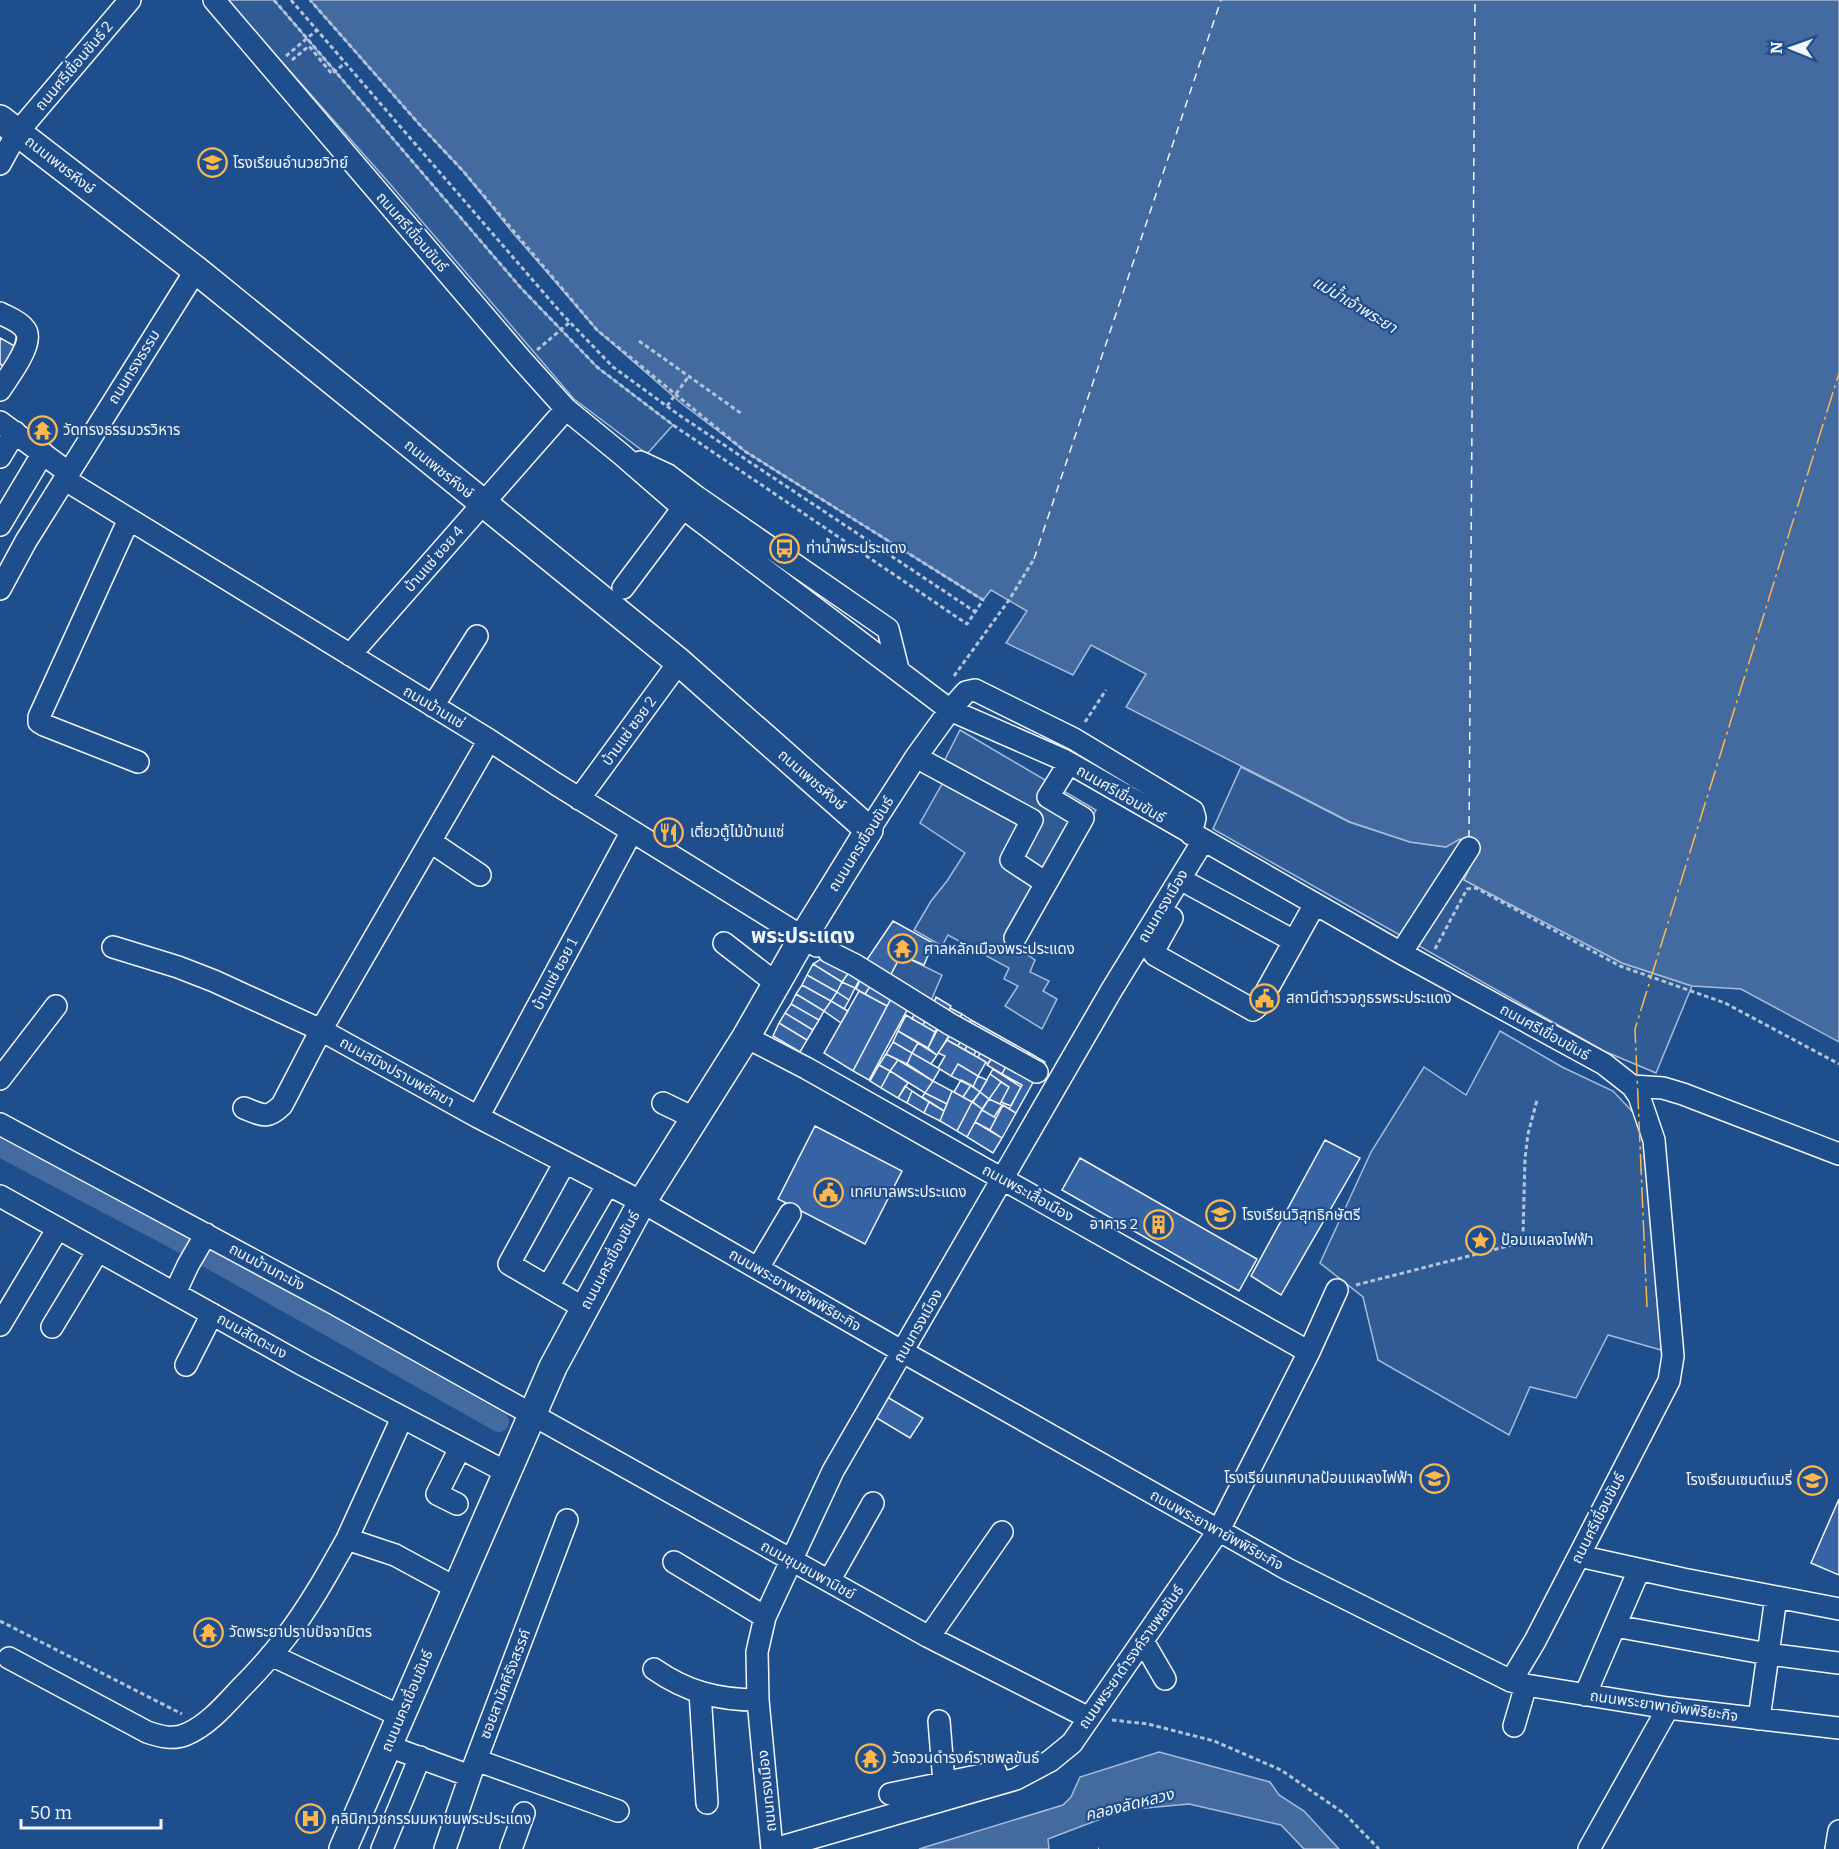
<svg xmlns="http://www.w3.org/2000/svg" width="1839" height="1849" viewBox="0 0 1839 1849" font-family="Bitter,'Noto Sans Thai',serif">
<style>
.built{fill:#305b95;stroke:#a8bbd7;stroke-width:1.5}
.water{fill:#446ba0;stroke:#a8bbd7;stroke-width:1.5}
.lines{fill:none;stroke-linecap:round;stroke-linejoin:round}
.canal{stroke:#446ba0;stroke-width:20}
.ferry{stroke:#f2f6ff;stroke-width:1.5;stroke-dasharray:8 6;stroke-linecap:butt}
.building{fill:#3563a3;stroke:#f2f6ff;stroke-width:1.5}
.minor-casing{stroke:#f2f6ff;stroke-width:24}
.major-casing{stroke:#f2f6ff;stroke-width:30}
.path{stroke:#b3c4dc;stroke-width:3;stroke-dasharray:4.5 3;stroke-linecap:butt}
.minor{stroke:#1f4e8c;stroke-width:21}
.major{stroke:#1f4e8c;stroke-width:27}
.power{stroke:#ffb74d;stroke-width:1.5;stroke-dasharray:21 4.5 3 4.5;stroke-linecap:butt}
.labels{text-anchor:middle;stroke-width:4.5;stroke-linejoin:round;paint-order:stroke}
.street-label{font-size:15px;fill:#f2f6ff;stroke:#1f4e8c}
.poi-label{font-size:15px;fill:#f2f6ff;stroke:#1f4e8c;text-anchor:start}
.water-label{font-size:16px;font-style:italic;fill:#f2f6ff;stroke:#1f4e8c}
.district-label{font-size:21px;font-weight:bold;fill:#f2f6ff;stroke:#1f4e8c}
</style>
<rect width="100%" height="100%" fill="#1f4e8c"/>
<!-- built -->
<path class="built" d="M227 0H274L521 288 597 367 673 425 647 454 574 399 390 184Z
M960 730 1096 810 1019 949 1035 960 1030 972 1049 981 1043 991 1057 999 1042 1029 1005 1006 1018 986 1004 979 1009 968 948 935 942 946 914 930 931 901 947 881 965 853 920 823 942 784 935 779Z
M1241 767 1349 822 1410 842 1446 847 1460 838 1475 856 1464 880 1622 963 1692 986 1656 1073 1604 1051 1213 829Z
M901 955 942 975 930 1003 889 978Z
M1500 1031 1562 1067 1613 1091 1645 1125 1660 1262 1661 1350 1608 1335 1576 1398 1530 1387 1509 1435 1378 1360 1363 1297 1320 1263 1371 1152 1424 1067 1466 1095Z"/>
<!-- water -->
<path class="water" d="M310 0H1839V1042L1741 989 1692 986 1622 963 1464 880 1475 856 1460 839 1446 847 1410 842 1350 822 1126 707 1146 674 1091 645 1073 675 1006 643 1027 611 991 590 983 600 746 452 681 403 597 330 513 233 463 171 419 124Z
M1159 1752 1270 1782 1279 1795 1304 1811 1339 1849H1304L1281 1825 1189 1804 1124 1810 1048 1839 1049 1849H919L1063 1805 1071 1797 1080 1777Z"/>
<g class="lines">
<!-- canal -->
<path class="canal" d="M0 1147 180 1242 499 1422"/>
<!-- ferry -->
<path class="ferry" d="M1034 559 1221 0
M1469 838 1475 0"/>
</g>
<!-- building -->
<path class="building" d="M0 338 20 349 8 369 0 364Z
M893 921 933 943 924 965 901 955 889 978 864 964Z
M824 957 850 971 842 982 813 964Z
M813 964 842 982 837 992 807 975Z
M850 971 861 977 855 988 842 982Z
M864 972 875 979 865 994 856 989Z
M807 975 837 992 831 1001 802 985Z
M875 979 894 993 887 1006 865 994Z
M842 982 855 988 849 1000 837 992Z
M802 985 831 1001 824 1011 796 994Z
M859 991 887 1006 853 1071 824 1053Z
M837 992 849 1000 844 1009 831 1001Z
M894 993 911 1003 869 1080 853 1071Z
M796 994 824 1011 819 1020 791 1004Z
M936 997 951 1006 945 1019 931 1010Z
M831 1001 848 1011 841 1023 824 1011Z
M791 1004 819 1020 813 1030 785 1013Z
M918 1007 929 1013 923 1025 912 1019Z
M950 1008 962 1014 955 1026 945 1019Z
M785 1013 813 1030 807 1040 779 1023Z
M929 1013 942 1021 935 1032 923 1025Z
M962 1014 971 1020 965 1031 955 1026Z
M906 1015 935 1032 928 1048 898 1031Z
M971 1020 1028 1052 1022 1061 965 1031Z
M942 1021 954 1028 937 1055 928 1048Z
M779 1023 807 1040 800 1052 773 1036Z
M954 1028 964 1034 958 1046 947 1040Z
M898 1031 918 1043 912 1053 893 1042Z
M964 1034 971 1038 965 1050 958 1046Z
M971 1038 980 1043 974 1055 965 1050Z
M947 1040 986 1062 978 1076 958 1064 951 1076 938 1068 945 1056 938 1053Z
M893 1042 912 1053 907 1064 886 1054Z
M918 1043 937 1055 931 1064 912 1053Z
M984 1046 995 1053 988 1064 978 1057Z
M1028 1052 1045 1062 1041 1072 1022 1061Z
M912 1053 940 1069 933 1081 907 1064Z
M995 1053 1010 1059 1002 1074 987 1065Z
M886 1054 898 1060 890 1071 879 1065Z
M1010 1059 1035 1079 1016 1113 1009 1109 1022 1085 1002 1074Z
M898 1060 933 1081 925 1093 890 1071Z
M958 1064 978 1076 973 1087 951 1076Z
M879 1065 890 1071 881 1088 870 1081Z
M993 1069 1021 1087 1011 1106 1001 1102 1009 1087 990 1074Z
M890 1071 908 1083 898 1098 881 1088Z
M990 1074 1001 1082 989 1099 980 1092Z
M978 1076 987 1080 980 1092 973 1087Z
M961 1080 971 1085 963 1097 954 1092Z
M933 1081 952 1091 947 1104 925 1093Z
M1001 1082 1009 1087 1000 1104 989 1099Z
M971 1085 980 1092 972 1102 963 1097Z
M905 1086 912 1091 907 1103 898 1098Z
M912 1091 929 1102 924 1113 907 1103Z
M952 1091 972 1102 957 1131 940 1121Z
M980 1092 989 1099 982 1109 973 1102Z
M925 1093 947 1104 944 1111 922 1097Z
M989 1099 1002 1105 994 1117 982 1110Z
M929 1102 944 1111 940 1121 924 1113Z
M972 1102 982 1109 967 1137 957 1131Z
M1003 1105 1016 1113 1002 1138 990 1130Z
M982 1110 996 1118 990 1130 975 1122Z
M975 1122 1002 1138 993 1153 967 1137Z
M815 1126 902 1171 865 1244 778 1199Z
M1325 1140 1360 1158 1281 1295 1251 1276Z
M1080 1158 1257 1259 1239 1291 1062 1190Z
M882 1394 923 1418 910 1438 870 1414Z
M1839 1499V1575L1811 1563Z"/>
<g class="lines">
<defs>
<path id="minor" d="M214 0 521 359 566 409 621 454 683 508 950 710 1064 760 1401 953 1604 1064 1632 1086 1639 1096 1654 1140 1673 1356 1669 1381 1535 1641 1511 1681
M0 164 17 133 130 0
M0 313C7 317 19 321 24 328 37 341 8 377 0 390
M0 422 69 473
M0 457 15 432
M640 462 668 475 697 497 888 629 898 669
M64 479 489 740 556 784 817 946
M129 519 39 717V722L44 725 138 762
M0 525 43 453
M623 588 683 508
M0 589 26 541 196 270
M350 655 566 409
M433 706 477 636
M489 740 321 1030 478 1117 642 1202 903 1352 1287 1569 1511 1681 1526 1685 1668 1708 1839 1728
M916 757 1032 820 1011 860 1046 883
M579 799 679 662
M869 830 916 757 950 710 966 692 975 690 1074 739 1193 811 1195 818 1191 834
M431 842 480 875
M1191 885 1294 941
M1172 918 1153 952 1155 955 1253 1010 1258 1006 1315 904
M1015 938 1083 818 1048 797 1069 763
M724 943 777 984
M113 947 178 967 214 981 321 1030 282 1105C267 1120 262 1115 244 1108
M829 952 855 965 950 1024 1037 1072
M1401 953 1469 848
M746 1037 806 1068 1309 1352
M0 1079 56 1006
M1632 1086 1663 1088 1683 1094 1839 1154
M663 1103 694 1118
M478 1117 632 831
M0 1124 333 1303 929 1637 1089 1718
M565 1162 509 1264 584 1308
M0 1196 305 1366 506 1472
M758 1268 790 1214
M548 1287 608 1184
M175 1293 188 1265 206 1234
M0 1325 58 1228
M52 1327 98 1251
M186 1365 212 1314
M457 1504 437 1494 460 1448
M347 1539 402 1418
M1579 1556 1683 1579 1839 1609
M674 1562 765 1617
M829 1581 873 1503
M1615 1626 1768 1654 1839 1663
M929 1637 1002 1532
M1143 1641 1165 1679
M271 1655 400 1716
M9 1658 147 1732C161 1737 174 1740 187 1734 208 1725 225 1705 240 1689 256 1673 272 1655 286 1637 309 1607 328 1573 347 1539L395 1555 456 1588
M654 1669C687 1692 718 1700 758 1700
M700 1692 707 1803
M1585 1695 1639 1570
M1759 1719 1776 1597
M939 1721 944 1782
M1514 1726 1526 1685
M388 1746 470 1776
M476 1760 618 1811
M890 1794 996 1772
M382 1849 420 1757
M445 1849 470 1776 567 1520
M511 1849 524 1813
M772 1849 758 1700 757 1652 765 1617 833 1471 1111 991 1203 841
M774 1849 1016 1779 1050 1761 1072 1743 1219 1530 1309 1352 1337 1290
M1589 1849 1668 1708
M1836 1849 1839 1831"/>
<path id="major" d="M0 119 196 270 679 662 869 830 803 937 746 1037 642 1202 553 1367 343 1849"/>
</defs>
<!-- minor casing -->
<use href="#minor" class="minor-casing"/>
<!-- major casing -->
<use href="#major" class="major-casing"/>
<!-- path -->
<path class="path" d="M274 0 521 288 597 367 673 425 967 624 983 600 746 452 597 330 463 171 419 124 310 0
M291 0 562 314 613 367 679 415 974 611
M286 56 317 30
M292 60 309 46 332 74 345 63
M639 341 742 414
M537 350 570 322
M667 406 689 376
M954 676 1009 600 1034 559
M1085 722 1106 690
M1435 949 1467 889 1476 888 1620 966 1725 1003 1839 1064
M1356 1285 1516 1244 1523 1235 1525 1158 1528 1134 1537 1100
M0 1621 182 1714
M1112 1720 1148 1724 1214 1741 1281 1770 1345 1814 1379 1849
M1098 1849H1099"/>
<!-- minor -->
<use href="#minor" class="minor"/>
<!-- major -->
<use href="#major" class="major"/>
<!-- power -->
<path class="power" d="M1647 1307 1635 1029 1839 373"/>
</g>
<!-- icons -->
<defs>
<symbol id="school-ring" viewBox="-11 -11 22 22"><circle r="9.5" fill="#1f4e8c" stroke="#ffb74d" stroke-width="1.5"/><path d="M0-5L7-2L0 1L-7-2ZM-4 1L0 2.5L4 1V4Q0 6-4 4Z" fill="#ffb74d"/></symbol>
<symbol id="temple-ring" viewBox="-11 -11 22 22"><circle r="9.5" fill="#1f4e8c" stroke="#ffb74d" stroke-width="1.5"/><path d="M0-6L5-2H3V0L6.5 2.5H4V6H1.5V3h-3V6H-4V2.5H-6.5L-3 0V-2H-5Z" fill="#ffb74d"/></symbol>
<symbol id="bus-ring" viewBox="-11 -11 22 22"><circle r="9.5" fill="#1f4e8c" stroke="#ffb74d" stroke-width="1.5"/><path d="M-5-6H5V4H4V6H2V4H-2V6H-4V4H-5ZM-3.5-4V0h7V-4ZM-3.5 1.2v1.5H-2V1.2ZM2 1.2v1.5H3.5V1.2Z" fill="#ffb74d"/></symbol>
<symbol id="restaurant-ring" viewBox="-11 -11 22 22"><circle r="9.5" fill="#1f4e8c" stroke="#ffb74d" stroke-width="1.5"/><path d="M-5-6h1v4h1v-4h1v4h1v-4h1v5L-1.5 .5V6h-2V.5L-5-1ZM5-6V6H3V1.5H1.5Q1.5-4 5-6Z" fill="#ffb74d"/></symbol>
<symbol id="civic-ring" viewBox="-11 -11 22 22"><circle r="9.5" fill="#1f4e8c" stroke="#ffb74d" stroke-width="1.5"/><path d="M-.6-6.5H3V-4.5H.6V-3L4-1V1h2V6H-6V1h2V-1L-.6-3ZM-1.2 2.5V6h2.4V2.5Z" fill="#ffb74d"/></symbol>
<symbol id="building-ring" viewBox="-11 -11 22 22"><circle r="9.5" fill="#1f4e8c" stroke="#ffb74d" stroke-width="1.5"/><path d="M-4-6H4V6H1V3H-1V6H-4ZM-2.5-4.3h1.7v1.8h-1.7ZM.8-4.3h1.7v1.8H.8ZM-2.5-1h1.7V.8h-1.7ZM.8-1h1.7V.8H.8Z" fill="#ffb74d"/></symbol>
<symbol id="sight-ring" viewBox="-11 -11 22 22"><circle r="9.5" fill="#1f4e8c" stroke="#ffb74d" stroke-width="1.5"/><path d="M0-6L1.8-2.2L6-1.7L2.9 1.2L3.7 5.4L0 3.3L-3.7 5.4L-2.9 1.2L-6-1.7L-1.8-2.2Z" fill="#ffb74d"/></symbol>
<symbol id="hospital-ring" viewBox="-11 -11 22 22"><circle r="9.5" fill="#1f4e8c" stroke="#ffb74d" stroke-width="1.5"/><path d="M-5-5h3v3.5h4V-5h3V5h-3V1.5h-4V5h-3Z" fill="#ffb74d"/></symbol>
</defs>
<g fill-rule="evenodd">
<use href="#school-ring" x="196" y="146" width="33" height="33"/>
<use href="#temple-ring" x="26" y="414" width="33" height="33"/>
<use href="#bus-ring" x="768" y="532" width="33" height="33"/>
<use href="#restaurant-ring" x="652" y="816" width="33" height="33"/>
<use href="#temple-ring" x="886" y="932" width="33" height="33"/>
<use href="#civic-ring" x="1248" y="982" width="33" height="33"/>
<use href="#civic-ring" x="812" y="1176" width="33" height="33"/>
<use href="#school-ring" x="1204" y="1198" width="33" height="33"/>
<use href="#building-ring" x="1142" y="1208" width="33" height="33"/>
<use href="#sight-ring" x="1464" y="1224" width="33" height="33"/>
<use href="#school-ring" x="1418" y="1462" width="33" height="33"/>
<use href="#school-ring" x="1796" y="1464" width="33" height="33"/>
<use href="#temple-ring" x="192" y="1616" width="33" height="33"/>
<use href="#temple-ring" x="854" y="1742" width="33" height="33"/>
<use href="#hospital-ring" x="294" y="1802" width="33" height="33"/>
</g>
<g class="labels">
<!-- street labels -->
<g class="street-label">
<text transform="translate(74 66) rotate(-50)" y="5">ถนนศรีเขื่อนขันธ์ 2</text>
<text transform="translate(60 165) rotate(38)" y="5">ถนนเพชรหึงษ์</text>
<text transform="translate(412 232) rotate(49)" y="5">ถนนศรีเขื่อนขันธ์</text>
<text transform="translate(134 367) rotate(-58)" y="5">ถนนทรงธรรม</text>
<text transform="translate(439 469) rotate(39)" y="5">ถนนเพชรหึงษ์</text>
<text transform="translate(434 559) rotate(-49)" y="5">บ้านแซ่ ซอย 4</text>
<text transform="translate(434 707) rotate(31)" y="5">ถนนบ้านแซ่</text>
<text transform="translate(629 731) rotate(-54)" y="5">บ้านแซ่ ซอย 2</text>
<text transform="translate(812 780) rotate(41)" y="5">ถนนเพชรหึงษ์</text>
<text transform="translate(1121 794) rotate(30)" y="5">ถนนศรีเขื่อนขันธ์</text>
<text transform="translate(861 844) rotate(-58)" y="5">ถนนนครเขื่อนขันธ์</text>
<text transform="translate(1163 906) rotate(-59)" y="5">ถนนทรงเมือง</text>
<text transform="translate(555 974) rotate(-62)" y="5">บ้านแซ่ ซอย 1</text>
<text transform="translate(1545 1032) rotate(29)" y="5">ถนนศรีเขื่อนขันธ์</text>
<text transform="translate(397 1072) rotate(29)" y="5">ถนนสมิงปราบพยัคฆา</text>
<text transform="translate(1028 1193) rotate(29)" y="5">ถนนพระเสื้อเมือง</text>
<text transform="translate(610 1260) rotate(-62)" y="5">ถนนนครเขื่อนขันธ์</text>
<text transform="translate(267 1267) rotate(28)" y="5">ถนนบ้านทะมัง</text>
<text transform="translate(795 1290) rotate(30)" y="5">ถนนพระยาพายัพพิริยะกิจ</text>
<text transform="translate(918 1326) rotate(-60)" y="5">ถนนทรงเมือง</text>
<text transform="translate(252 1336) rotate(29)" y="5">ถนนสัตตะนง</text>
<text transform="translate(1598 1518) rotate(-63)" y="5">ถนนศรีเขื่อนขันธ์</text>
<text transform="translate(1217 1530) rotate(29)" y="5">ถนนพระยาพายัพพิริยะกิจ</text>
<text transform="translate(808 1570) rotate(29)" y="5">ถนนชุมชนพานิชย์</text>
<text transform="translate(1131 1657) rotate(-55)" y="5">ถนนพระยาดำรงค์ราชพลขันธ์</text>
<text transform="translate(505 1684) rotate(-69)" y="5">ซอยสามัคคีรังสรรค์</text>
<text transform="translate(407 1701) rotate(-67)" y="5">ถนนนครเขื่อนขันธ์</text>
<text transform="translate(1664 1706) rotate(8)" y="5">ถนนพระยาพายัพพิริยะกิจ</text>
<text transform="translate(767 1791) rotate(-96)" y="5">ถนนทรงเมือง</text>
</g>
<!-- poi labels -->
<g class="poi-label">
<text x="233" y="168">โรงเรียนอำนวยวิทย์</text>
<text x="63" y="435">วัดทรงธรรมวรวิหาร</text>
<text x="806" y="553">ท่าน้ำพระประแดง</text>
<text x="690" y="837">เตี๋ยวตู้ไม้บ้านแซ่</text>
<text x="924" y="954">ศาลหลักเมืองพระประแดง</text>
<text x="1286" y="1003">สถานีตำรวจภูธรพระประแดง</text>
<text x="850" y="1197">เทศบาลพระประแดง</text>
<text x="1242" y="1220">โรงเรียนวิสุทธิกษัตรี</text>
<text x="1138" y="1229" text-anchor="end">อาคาร 2</text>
<text x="1501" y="1245">ป้อมแผลงไฟฟ้า</text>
<text x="1413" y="1483" text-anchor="end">โรงเรียนเทศบาลป้อมแผลงไฟฟ้า</text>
<text x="1792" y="1485" text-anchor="end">โรงเรียนเซนต์แมรี่</text>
<text x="229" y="1637">วัดพระยาปราบปัจจามิตร</text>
<text x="892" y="1763">วัดจวนดำรงค์ราชพลขันธ์</text>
<text x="331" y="1824">คลินิกเวชกรรมมหาชนพระประแดง</text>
</g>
<!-- water labels -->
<g class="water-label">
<text transform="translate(1355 304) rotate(31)" y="6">แม่น้ำเจ้าพระยา</text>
<text transform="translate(1129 1804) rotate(-14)" y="6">คลองลัดหลวง</text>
</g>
<!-- district labels -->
<g class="district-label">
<text x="803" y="943">พระประแดง</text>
</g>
</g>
<!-- north arrow -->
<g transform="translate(1791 48) rotate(271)" stroke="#1f4e8c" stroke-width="4.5" paint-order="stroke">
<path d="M0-4.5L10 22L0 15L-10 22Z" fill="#f2f6ff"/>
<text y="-9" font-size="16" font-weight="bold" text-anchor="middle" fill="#f2f6ff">N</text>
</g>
<!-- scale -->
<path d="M21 1819v9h140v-9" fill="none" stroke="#f2f6ff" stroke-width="3"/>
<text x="30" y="1819" font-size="18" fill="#f2f6ff" stroke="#1f4e8c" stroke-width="4.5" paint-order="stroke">50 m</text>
</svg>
